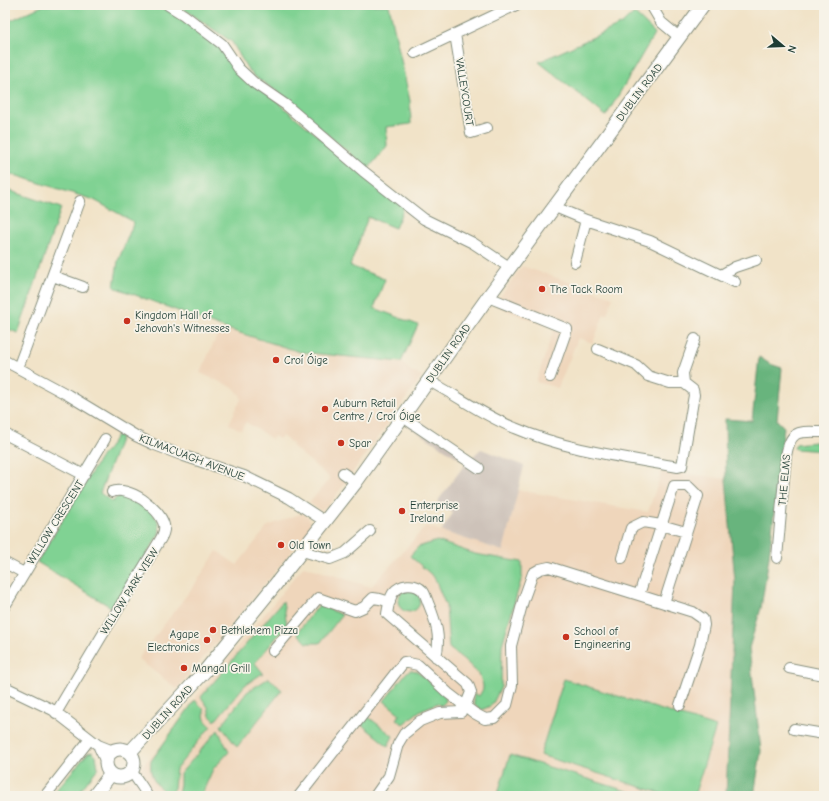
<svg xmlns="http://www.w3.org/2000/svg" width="829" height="801" viewBox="0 0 829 801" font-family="'Comic Neue',sans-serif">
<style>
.built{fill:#efd6bb}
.industrial{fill:#cdc2b9}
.green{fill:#80d293;stroke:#508864}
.forest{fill:#68b47d;stroke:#447858}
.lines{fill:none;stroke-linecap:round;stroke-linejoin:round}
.minor-casing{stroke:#88907e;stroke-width:12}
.major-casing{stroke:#88907e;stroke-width:15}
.minor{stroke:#fff;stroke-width:10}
.major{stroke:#fff;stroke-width:13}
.poi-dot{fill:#c8321e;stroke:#f7f3e8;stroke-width:1.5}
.labels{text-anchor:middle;stroke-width:3.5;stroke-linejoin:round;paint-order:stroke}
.street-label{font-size:11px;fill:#1f3d34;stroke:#f7f3e8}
.poi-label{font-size:11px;fill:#1f3d34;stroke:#f7f3e8;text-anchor:start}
</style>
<rect width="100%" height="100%" fill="#f7f3e8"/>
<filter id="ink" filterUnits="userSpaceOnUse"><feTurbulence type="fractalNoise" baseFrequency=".025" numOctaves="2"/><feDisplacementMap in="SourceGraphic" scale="8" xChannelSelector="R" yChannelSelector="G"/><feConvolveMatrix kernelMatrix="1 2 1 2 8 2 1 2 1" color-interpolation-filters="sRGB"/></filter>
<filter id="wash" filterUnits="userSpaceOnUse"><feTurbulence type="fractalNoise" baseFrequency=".012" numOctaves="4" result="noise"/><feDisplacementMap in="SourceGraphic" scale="16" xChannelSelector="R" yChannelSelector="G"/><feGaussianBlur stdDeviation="0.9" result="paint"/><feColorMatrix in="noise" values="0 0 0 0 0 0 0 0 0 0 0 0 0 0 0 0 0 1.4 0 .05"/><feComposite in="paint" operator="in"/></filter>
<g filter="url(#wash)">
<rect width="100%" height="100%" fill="#f1e3c8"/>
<!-- built -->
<path class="built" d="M522 266 613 297 607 314H604L593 343 578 338 558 388 536 382 554 328 510 312 495 304Z
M221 327 300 352 401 362 411 371 422 376 331 502 321 511 309 503 330 478 292 446 293 444 282 436 279 439 274 436 272 439 246 422 241 430 229 424 241 399 240 395 234 388 200 373Z
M662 470 726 479 735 581 726 796H112L121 789 123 784 157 751 191 703 304 566 371 587 426 526 503 551 517 490 648 512Z
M302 513 307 516 310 520V525L308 532 177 689 138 659 195 584 217 551 237 565 268 526Z"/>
<!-- industrial -->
<path class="industrial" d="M413 417 472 457 481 449 524 466 503 551 441 531 453 513 437 502 466 463 407 425Z"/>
<!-- green -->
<path class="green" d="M44 5H159L206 35 288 111 404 207 395 228 368 217 350 266 385 279 374 308 418 325 401 362 300 352 221 327 114 287 118 261 134 222 94 200 5 172V23Z
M178 5H389L410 101 411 124 386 127 387 146 368 169 279 93 254 76 247 68 232 42Z
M634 13 655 33 606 116 539 62 622 24Z
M5 189 61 208 18 333 5 328Z
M117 435 121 437 100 493 112 502 116 498 123 495C138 500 164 515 159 534L114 609 37 562 102 455 108 449Z
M824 441V451L795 449 794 447 796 444Z
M437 541 475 554 522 562V577L502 645 501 687 492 705 482 710 474 704V693L479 696C480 694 483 690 483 688 484 673 459 656 449 648L446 606 434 577 410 556 418 547Z
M398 601a11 11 0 1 1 22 0a11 11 0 1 1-22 0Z
M283 601 287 625 255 663 263 673 245 685 215 721 210 716 208 707 201 697Z
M319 605 342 615 320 643H307L297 633Z
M411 670 417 671 445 696 446 701 441 706 438 703 421 710 403 724 396 719 400 714 384 701 407 672Z
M269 678 282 690 237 747 221 726 247 692Z
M564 679 716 727 694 796H669L540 755Z
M195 700C197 703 201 706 203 708 206 716 201 718 211 726L176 769 174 788 169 796C156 785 149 778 151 761Z
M367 716 393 736 388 746 361 724Z
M218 730 229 752 213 769 201 796H178L180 784V774Z
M92 752 96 756 98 768 76 796H51L88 753Z
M510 755 643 796H497Z"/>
<!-- forest -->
<path class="forest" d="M759 357 770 364 782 368 777 420 784 427 769 557 761 608 749 648 761 751 754 796H726L735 581 726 479 725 419 752 421Z"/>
</g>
<g filter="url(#ink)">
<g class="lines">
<defs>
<path id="minor" d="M168 5 184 15 222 44 239 69 254 83 286 105 363 171 424 219 473 243 509 267
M651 5 661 22 679 37
M455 34 471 133 487 128
M415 53 516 5
M555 207 586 220 650 241 735 282
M575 262 586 220
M721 275 735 267 756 260
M53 276 83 287
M488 297 567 329 550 377
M5 361 68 395 136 436 155 445 184 456 244 476 289 498 326 522
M18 368 80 201
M429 381C458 396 484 416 515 428 566 450 623 457 678 467L682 466 694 395 693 390 684 383H670L648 376 636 365 598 349
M684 383 683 373 695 339
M403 417 479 468
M5 434 84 475
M343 473 356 482
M302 551 330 559 345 553 370 531
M622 558 631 528 643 522 661 525 686 532
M777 558 786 456C791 428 799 432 824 432
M5 563 24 573
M639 595 674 486H688L698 496 664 603
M5 606 105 439
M273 651 318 598 355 611 364 607 373 598 380 599 390 602
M789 668 824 675
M5 687 53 710 98 745 113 751
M56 713 100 639 160 540C163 535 165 530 164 525 160 508 128 485 112 492
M794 729 824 734
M98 745 106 762
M132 771C136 780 144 787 147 796
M45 796 90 739
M299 796 404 662 418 665 448 693 474 713 485 719 494 718 507 705 512 685 511 646 523 601 533 573 540 569 549 567 693 612 703 619 704 625 700 645 680 705
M375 796 389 776 398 744 404 734 420 721 440 713 461 712 462 705 467 702 471 692 468 684 387 614C388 608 389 599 393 593 400 584 415 582 423 591 426 595 427 601 429 605 436 622 441 638 436 657"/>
<path id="major" d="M106 763a14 14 0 1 1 28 0a14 14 0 1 1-28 0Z
M130 752 205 671 275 585 356 482 488 297 703 5
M94 796 111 774"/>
</defs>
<!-- minor casing -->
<use href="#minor" class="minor-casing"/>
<!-- major casing -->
<use href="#major" class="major-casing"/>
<!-- minor -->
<use href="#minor" class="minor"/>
<!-- major -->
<use href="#major" class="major"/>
</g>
</g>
<!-- markers -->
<g class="poi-dot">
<circle cx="542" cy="289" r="4"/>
<circle cx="127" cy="321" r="4"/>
<circle cx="276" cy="360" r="4"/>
<circle cx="325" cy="409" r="4"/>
<circle cx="341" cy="443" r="4"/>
<circle cx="402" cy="511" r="4"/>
<circle cx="281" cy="545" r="4"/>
<circle cx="213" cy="630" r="4"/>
<circle cx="566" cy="637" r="4"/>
<circle cx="207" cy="640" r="4"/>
<circle cx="184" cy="668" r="4"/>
</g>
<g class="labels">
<!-- street labels -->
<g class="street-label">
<text transform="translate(465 92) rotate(81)" y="4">VALLEYCOURT</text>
<text transform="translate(639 92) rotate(-53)" y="4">DUBLIN ROAD</text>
<text transform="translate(448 353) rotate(-55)" y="4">DUBLIN ROAD</text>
<text transform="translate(192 457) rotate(21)" y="4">KILMACUAGH AVENUE</text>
<text transform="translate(784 480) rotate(-85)" y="4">THE ELMS</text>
<text transform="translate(55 522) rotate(-58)" y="4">WILLOW CRESCENT</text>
<text transform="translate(129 591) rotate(-58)" y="4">WILLOW PARK VIEW</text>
<text transform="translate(167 712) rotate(-48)" y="4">DUBLIN ROAD</text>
</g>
<!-- poi labels -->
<g class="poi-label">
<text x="550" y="293">The Tack Room</text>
<text x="135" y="319">Kingdom Hall of<tspan x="135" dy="13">Jehovah's Witnesses</tspan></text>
<text x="284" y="364">Croí Óige</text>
<text x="333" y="407">Auburn Retail<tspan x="333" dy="13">Centre / Croí Óige</tspan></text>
<text x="349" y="447">Spar</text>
<text x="410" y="509">Enterprise<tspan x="410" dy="13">Ireland</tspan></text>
<text x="289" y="549">Old Town</text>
<text x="221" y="634">Bethlehem Pizza</text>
<text x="574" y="635">School of<tspan x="574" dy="13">Engineering</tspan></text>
<text x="199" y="638" text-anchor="end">Agape<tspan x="199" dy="13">Electronics</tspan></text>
<text x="192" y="672">Mangal Grill</text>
</g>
</g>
<!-- margin -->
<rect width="829" height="801" fill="none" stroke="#f7f3e8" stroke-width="20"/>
<!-- north arrow -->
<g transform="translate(783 46) rotate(109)" stroke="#f7f3e8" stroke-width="3" paint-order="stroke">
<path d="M0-3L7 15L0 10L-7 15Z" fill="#1f3d34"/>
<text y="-6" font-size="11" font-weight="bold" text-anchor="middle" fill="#1f3d34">N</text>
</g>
</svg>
